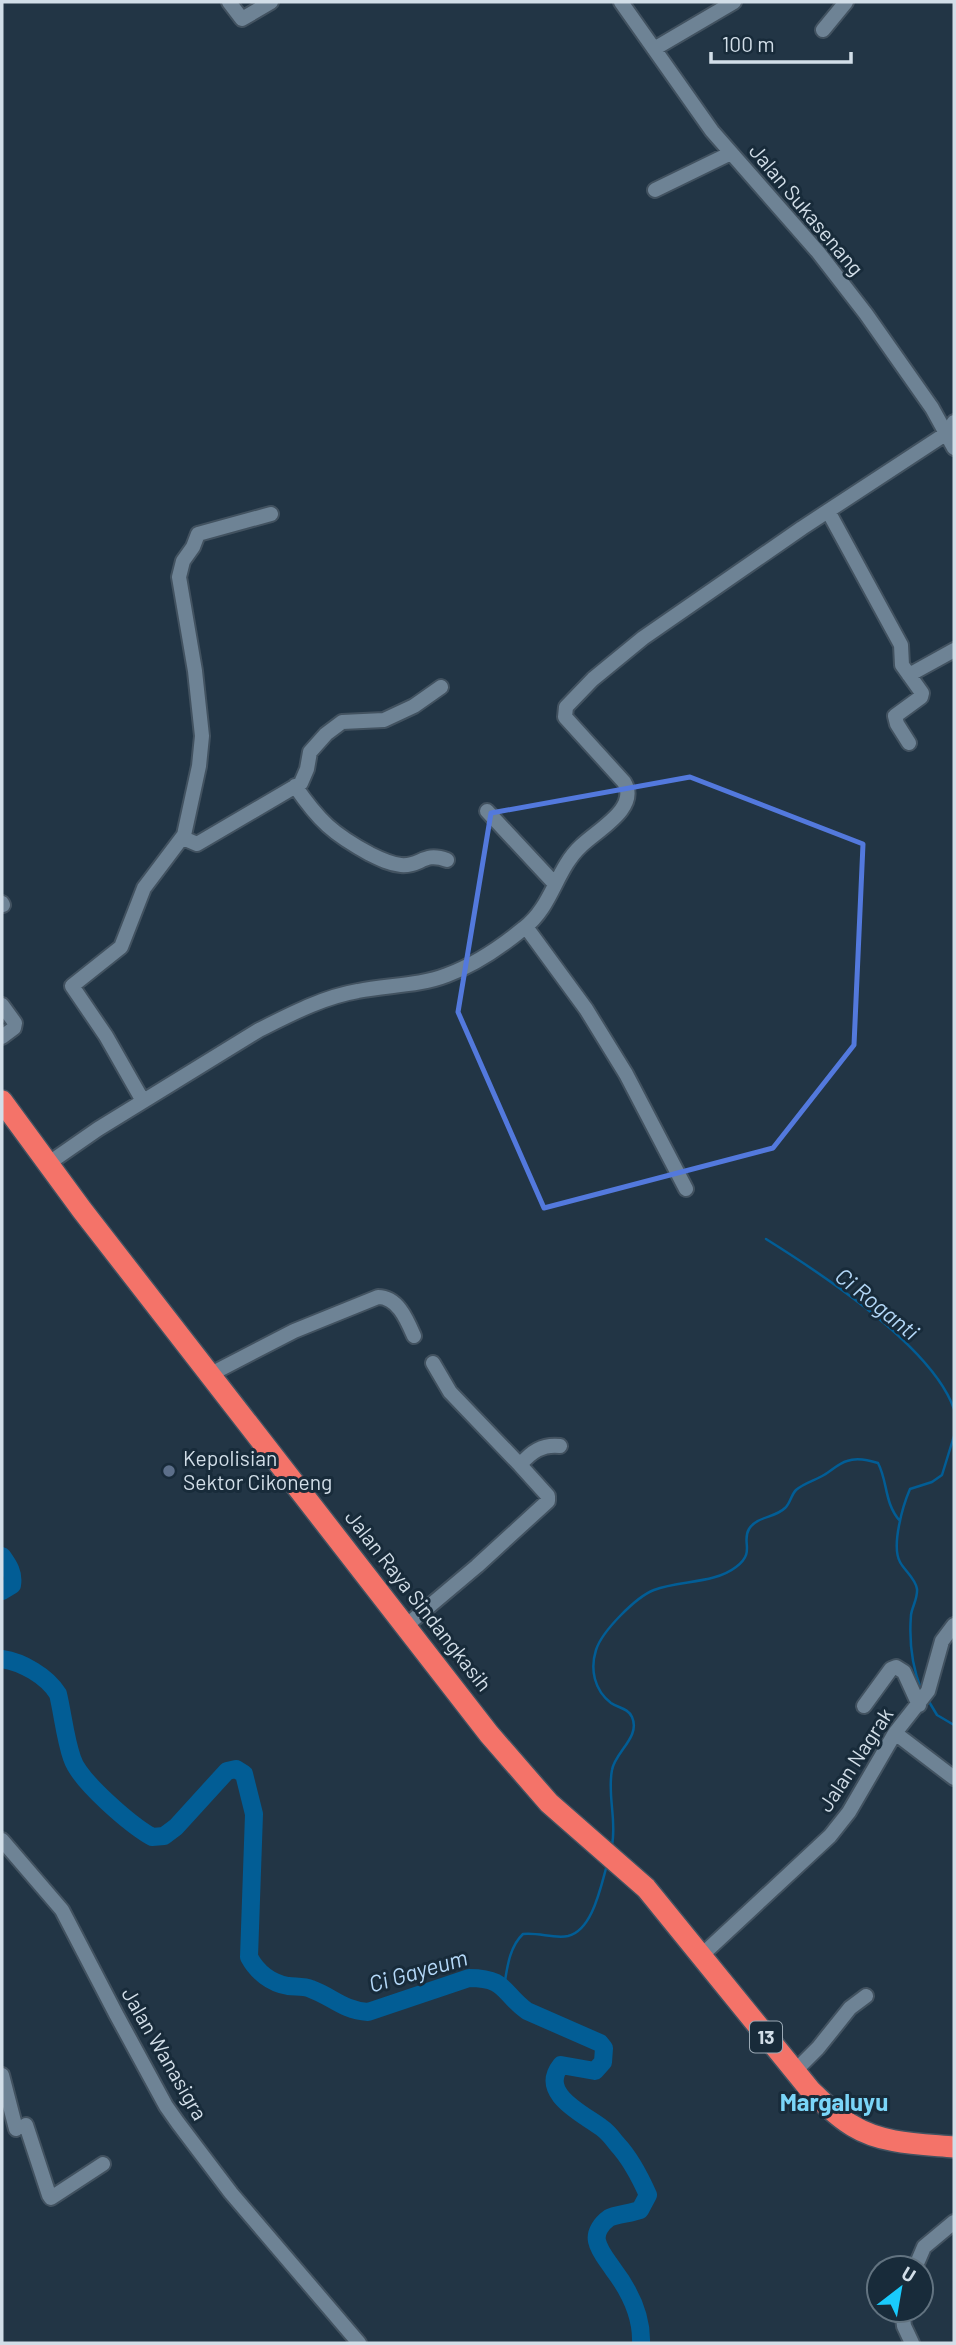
<svg xmlns="http://www.w3.org/2000/svg" width="956" height="2345" viewBox="0 0 956 2345" font-family="Barlow,sans-serif">
<style>
.lines{fill:none;stroke-linecap:round;stroke-linejoin:round}
.stream{stroke:#025d95;stroke-width:2.5}
.river{stroke:#025d95;stroke-width:18}
.minor-casing{stroke:#425260;stroke-width:18}
.highway-casing{stroke:#425260;stroke-width:24}
.minor{stroke:#6e8395;stroke-width:14}
.highway{stroke:#f47369;stroke-width:21}
.marked{fill:none;stroke:#5379dd;stroke-width:5;stroke-linejoin:round}
.service-dot{fill:#5c6f8a;stroke:#182b3a;stroke-width:2.5}
.labels{text-anchor:middle;stroke-width:6;stroke-linejoin:round;paint-order:stroke}
.shield{fill:#182b3a;stroke:#9aa8b4;stroke-width:2}
.shield-label{font-size:19px;font-weight:bold;fill:#d2dee8}
.street-label{font-size:21px;fill:#d2dee8;stroke:#182b3a}
.poi-label{font-size:21px;fill:#d2dee8;stroke:#182b3a;text-anchor:start}
.water-label{font-size:23px;font-style:italic;fill:#b4d8f8;stroke:#182b3a}
.quarter-label{font-size:24px;font-weight:bold;fill:#7ad5f8;stroke:#182b3a}
</style>
<rect width="100%" height="100%" fill="#223545"/>
<g class="lines">
<!-- stream -->
<path class="stream" d="M766 1239C822 1274 932 1346 954 1409
M921 1689C912 1666 909 1640 911 1615 912 1607 918 1598 917 1589 916 1579 904 1570 900 1562 891 1546 903 1505 910 1489L932 1482 942 1475 954 1436
M928 1700 937 1715 954 1725
M612 1845C617 1820 607 1795 612 1770 615 1752 641 1737 632 1717 628 1708 618 1708 611 1703 594 1690 590 1669 596 1650 602 1631 636 1597 654 1590 680 1580 714 1584 736 1567 756 1552 741 1542 749 1529 757 1516 775 1518 785 1508 790 1504 791 1495 796 1490 804 1483 816 1480 824 1475 831 1471 839 1463 847 1461 857 1457 869 1460 878 1463 888 1482 884 1503 900 1521
M504 1987C507 1969 509 1947 523 1934 538 1932 554 1939 568 1936 593 1930 601 1885 607 1865"/>
<!-- river -->
<path class="river" d="M2 1556C9 1566 14 1573 12 1585L2 1591
M2 1659C22 1662 47 1676 58 1694 63 1715 65 1738 72 1758 79 1781 131 1825 152 1837L164 1836 176 1827 227 1771 236 1769 244 1774 254 1814 249 1957C257 1972 271 1983 288 1986 296 1987 304 1986 311 1989 333 1997 342 2010 368 2012L469 1978C507 1978 502 1993 527 2011L600 2043 604 2048 603 2062 595 2071 561 2065C538 2094 584 2114 602 2128 608 2132 613 2139 617 2144 631 2159 640 2177 648 2195L640 2210C632 2213 614 2215 609 2218 602 2223 595 2232 597 2241 599 2251 607 2260 613 2269 629 2290 642 2316 641 2343"/>
<defs>
<path id="minor" d="M229 2 242 19 271 2
M621 2 712 131 818 252 866 314 932 408 954 448
M823 30 846 2
M654 49 734 2
M655 190 731 153
M828 511 901 645 902 665 922 693 921 697 895 716 897 724 909 743
M909 675 954 650
M295 786C319 821 333 834 370 854 380 859 390 864 401 865 421 867 423 851 447 860
M487 811 555 884
M183 838 197 844 301 783 307 769 310 752 326 734 342 722 384 720 414 706 441 687
M2 903 3 905
M526 927 586 1009 626 1074 686 1189
M2 1005 15 1023 14 1028 2 1037
M143 1101 106 1036 72 986 121 947 144 888 184 835 199 766 202 736 195 671 179 577 183 561 193 547 198 534 271 514
M49 1163 98 1129 259 1030C291 1014 323 997 358 991 387 985 419 986 447 975 474 965 502 946 524 928 552 907 556 869 581 846 597 830 640 808 624 782L565 717 566 707 593 679 643 638 802 528 947 433 954 422
M433 1363 450 1392 520 1465
M211 1374 294 1331 378 1297C398 1297 407 1320 414 1336
M407 1625 477 1566 548 1501V1496L520 1465C531 1452 542 1444 560 1446
M864 1706 891 1669 896 1667 904 1672 919 1705
M895 1733 954 1778
M2 1840 62 1910 116 2014 166 2106 178 2123 231 2193 359 2343
M702 1955 830 1836 849 1812 895 1733 928 1691 942 1641 954 1625
M794 2072 818 2048 850 2008 866 1996
M2 2075 16 2129
M26 2125 49 2195 51 2198 103 2164
M915 2268 924 2247 954 2222
M902 2310 904 2326 912 2343"/>
<path id="highway" d="M2 1101 82 1210 489 1734 549 1803 646 1888 811 2091C824 2103 837 2117 853 2126 882 2144 921 2144 954 2147"/>
</defs>
<!-- minor casing -->
<use href="#minor" class="minor-casing"/>
<!-- highway casing -->
<use href="#highway" class="highway-casing"/>
<!-- minor -->
<use href="#minor" class="minor"/>
<!-- highway -->
<use href="#highway" class="highway"/>
</g>
<!-- marked area -->
<path class="marked" d="M690 777 863 844 854 1045 773 1148 544 1208 458 1012 491 813Z"/>
<!-- markers -->
<circle class="service-dot" cx="169" cy="1471" r="7"/>
<g class="labels">
<!-- shield labels -->
<rect class="shield" x="750" y="2021.5" width="32" height="31" rx="5"/>
<g class="shield-label">
<text x="766" y="2044">13</text>
</g>
<!-- street labels -->
<g class="street-label">
<text transform="translate(806 210) rotate(50)" y="7">Jalan Sukasenang</text>
<text transform="translate(418 1601) rotate(52)" y="7">Jalan Raya Sindangkasih</text>
<text transform="translate(856 1760) rotate(-57)" y="7">Jalan Nagrak</text>
<text transform="translate(164 2054) rotate(60)" y="7">Jalan Wanasigra</text>
</g>
<!-- poi labels -->
<g class="poi-label">
<text x="183" y="1466">Kepolisian<tspan x="183" dy="24">Sektor Cikoneng</tspan></text>
</g>
<!-- water labels -->
<g class="water-label">
<text transform="translate(877 1304) rotate(39)" y="8">Ci Roganti</text>
<text transform="translate(418 1971) rotate(-16)" y="8">Ci Gayeum</text>
</g>
<!-- quarter labels -->
<g class="quarter-label">
<text x="834" y="2111">Margaluyu</text>
</g>
</g>
<!-- border -->
<rect width="956" height="2345" fill="none" stroke="#d2dee8" stroke-width="7"/>
<!-- north arrow -->
<g transform="translate(900 2289) rotate(31)"><circle r="33" fill="#182b3a" stroke="#627380" stroke-width="2"/>
<path d="M0-5L12 26L0 18L-12 26Z" fill="#19cafc"/>
<text y="-10" font-size="19" font-weight="bold" text-anchor="middle" fill="#d2dee8">U</text>
</g>
<!-- scale -->
<path d="M711 52v10h140v-10" fill="none" stroke="#d2dee8" stroke-width="3.5"/>
<text x="722" y="52" font-size="21" fill="#d2dee8" stroke="#182b3a" stroke-width="5" paint-order="stroke">100 m</text>
</svg>
